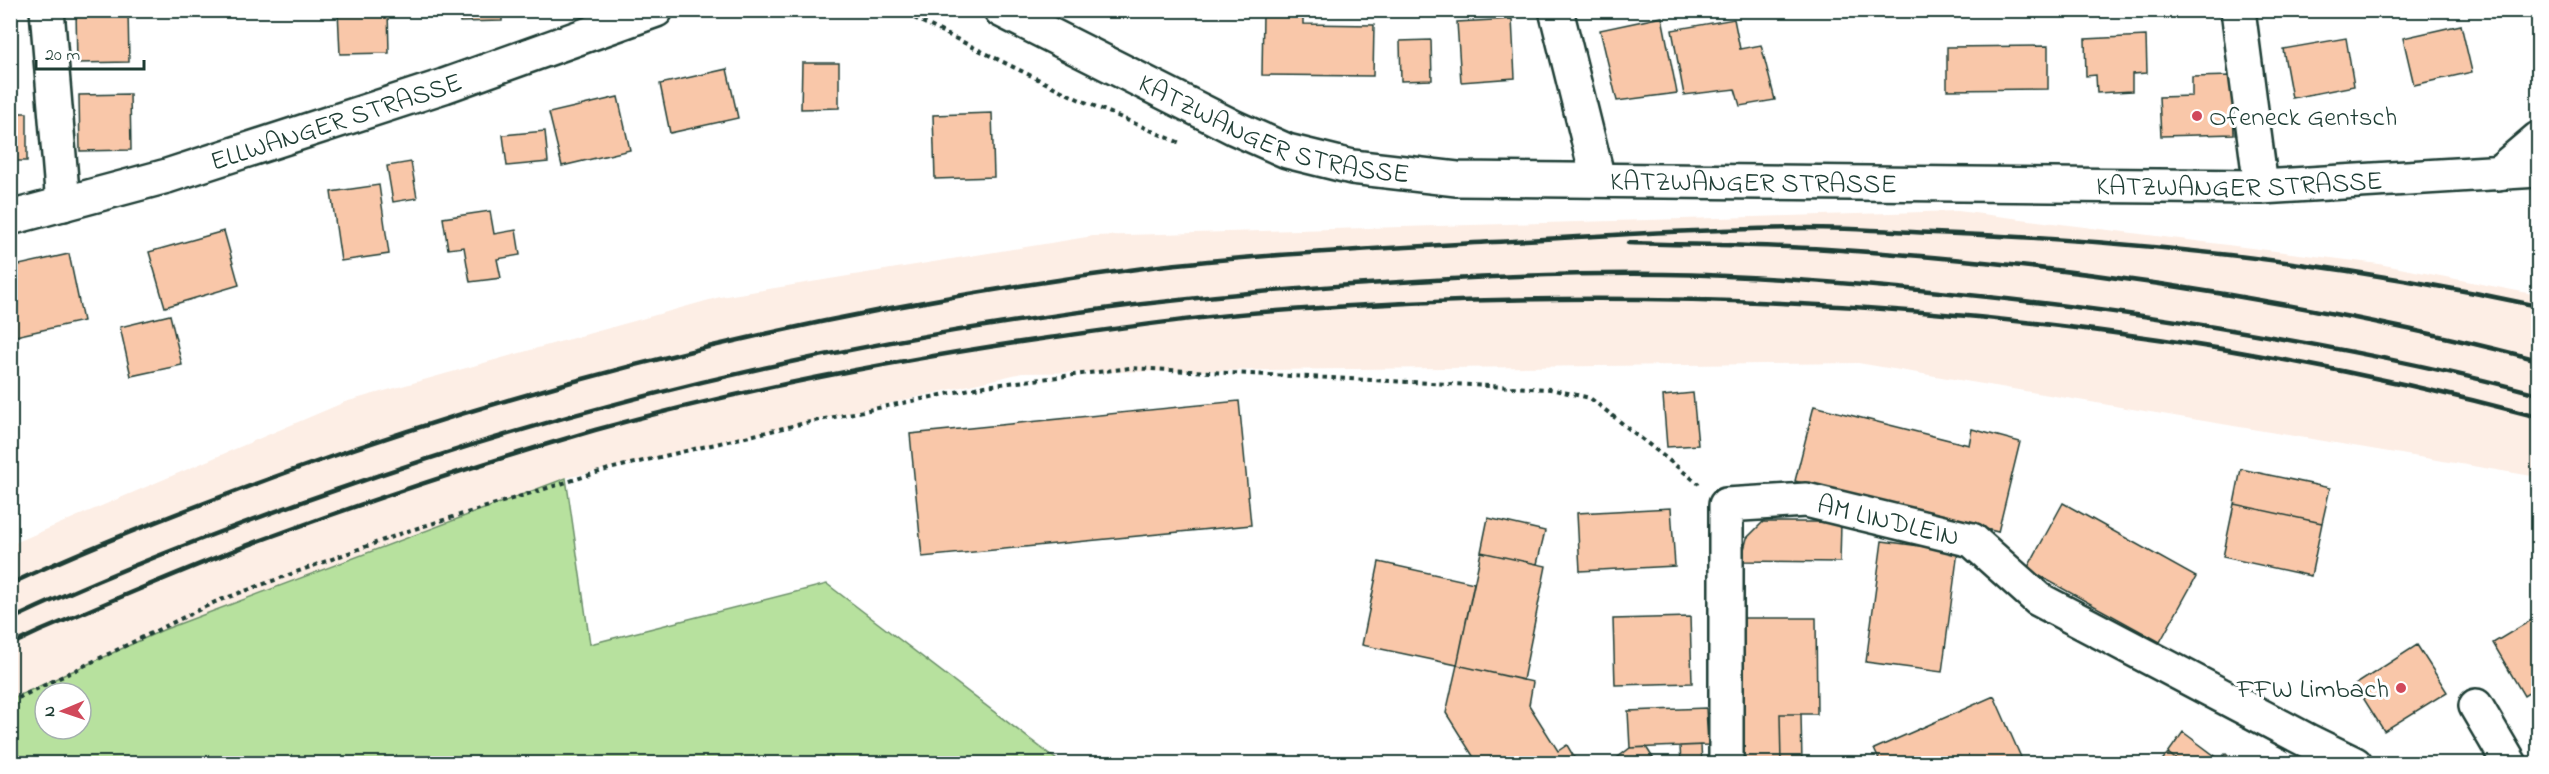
<svg xmlns="http://www.w3.org/2000/svg" width="2549" height="774" viewBox="0 0 2549 774" font-family="'Indie Flower',sans-serif">
<style>
.built{fill:#fdeee5}
.green{fill:#b7e19e;stroke:#6b8f69;stroke-width:1.5;fill-rule:evenodd}
.building{fill:#f9c7a9;stroke:#1f3d34;stroke-width:1.5}
.lines{fill:none;stroke-linecap:round;stroke-linejoin:round}
.minor-casing{stroke:#1f3d34;stroke-width:38}
.major-casing{stroke:#1f3d34;stroke-width:38}
.path{stroke:#1f3d34;stroke-width:4;stroke-dasharray:4.5 4.5;stroke-linecap:butt}
.minor{stroke:#fff;stroke-width:33}
.major{stroke:#fff;stroke-width:33}
.rail{stroke:#1f3d34;stroke-width:4.5}
.poi-dot{fill:#d1495b;stroke:#fff;stroke-width:2}
.labels{text-anchor:middle;stroke-width:6;stroke-linejoin:round;paint-order:stroke}
.poi-label{font-size:27px;fill:#1f3d34;stroke:#fff;text-anchor:start}
.street-label{font-size:27px;fill:#1f3d34;stroke:#fff}
</style>
<rect width="100%" height="100%" fill="#fff"/>
<filter id="ink" filterUnits="userSpaceOnUse"><feTurbulence type="fractalNoise" baseFrequency=".0167" numOctaves="2"/><feDisplacementMap in="SourceGraphic" scale="12" xChannelSelector="R" yChannelSelector="G"/><feConvolveMatrix kernelMatrix="1 2 1 2 8 2 1 2 1" color-interpolation-filters="sRGB"/></filter>
<g filter="url(#ink)">
<!-- built -->
<path class="built" d="M1958 211 2379 264 2538 295V477L1858 363 1022 373 566 478 163 630 11 699 10 545 345 402 720 297 1093 236Z"/>
<!-- green -->
<path class="green" d="M566 478 590 644 827 584 1061 763H11V699L163 630ZM45 693H81V729H45Z"/>
<!-- building -->
<path class="building" d="M76 10H128L129 62 77 63Z
M338 10H388L389 53 340 54Z
M459 10H502V21L460 22Z
M1263 13H1303V24L1374 25 1373 76 1262 75Z
M1662 17 1677 93 1617 101 1600 30Z
M1512 19 1515 78 1461 82 1457 22Z
M1734 19 1740 49 1761 45 1775 100 1740 106 1735 89 1684 95 1672 30Z
M2461 25 2472 72 2414 85 2403 38Z
M10 28H14L16 78H10Z
M2146 36 2147 73 2132 74V91L2097 93 2096 75 2086 76 2085 39Z
M2346 38 2354 86 2292 98 2283 49Z
M1431 40 1432 80 1401 81 1400 41Z
M2048 46V89L1947 90V47Z
M802 63H839V108L801 109Z
M727 69 738 118 670 133 660 84Z
M2232 76 2234 134 2161 136 2159 97 2192 96V77Z
M130 94 131 150 80 151 79 95Z
M618 97 630 150 562 166 549 113Z
M10 113H27V161H10Z
M992 113 994 177 935 179 933 115Z
M545 131 548 162 507 166 503 135Z
M411 162 417 198 393 202 387 166Z
M379 185 389 254 341 261 331 192Z
M490 211 494 234 516 230 520 255 497 259 501 278 470 282 464 247 448 249 443 218Z
M224 231 239 285 165 307 149 252Z
M69 254 83 321 11 337 10 267Z
M170 315 182 365 131 376 120 327Z
M1693 393 1698 445 1667 447 1663 396Z
M1239 401 1251 525 922 557 910 434Z
M1814 406 1969 445 1972 429 2020 442 1998 532 1795 481Z
M2241 469 2330 488 2322 523 2234 504Z
M2063 503 2196 577 2160 642 2027 569Z
M2234 504 2322 523 2311 576 2223 557Z
M1671 508 1675 566 1580 571 1577 513Z
M1488 518 1545 531 1537 564 1481 552Z
M1763 522H1841L1840 562 1741 561 1747 538Z
M1882 541 1958 551 1942 672 1866 662Z
M1481 552 1546 566 1523 680 1457 665Z
M1379 562 1474 583 1457 665 1362 645Z
M1690 617 1692 683 1615 685 1613 619Z
M1735 618H1816L1817 714H1780L1781 764H1736Z
M2533 619 2538 630V687L2524 696 2493 643Z
M2417 645 2447 692 2384 731 2355 685Z
M1457 665 1533 682 1529 705 1558 751 1567 745 1578 764H1478L1446 713Z
M1994 696 2024 764H1881L1874 749Z
M1706 708 1708 745 1630 748 1628 711Z
M1780 714H1801L1802 764H1781Z
M2183 732 2219 759 2215 764H2182L2168 753Z
M1701 745 1702 764H1681L1680 746Z
M1646 747 1657 764H1609L1630 748Z
M2168 753 2182 764H2159Z
M2226 753 2237 764H2215Z"/>
<g class="lines">
<defs>
<g id="minor">
<path d="M47 10 63 204"/>
<path d="M1556 10 1598 179"/>
<path d="M2238 10 2261 187"/>
<path d="M2498 173 2538 139"/>
<path id="s1" d="M10 218 167 176 444 86 656 10"/>
<path d="M2476 706 2510 764"/>
<path id="s2" d="M1726 764V505L1806 500 1972 540 2038 599 2308 741 2355 764"/>
</g>
<g id="major">
<path id="s3" d="M1001 10 1235 128 1287 151 1352 167 1457 179 2261 187 2538 170"/>
</g>
</defs>
<!-- minor casing -->
<use href="#minor" class="minor-casing"/>
<!-- major casing -->
<use href="#major" class="major-casing"/>
<!-- path -->
<path class="path" d="M898 10 1078 99 1180 143
M10 702 215 602 408 531 609 469 805 423 985 386 1130 368 1550 389 1590 398 1699 484"/>
<!-- minor -->
<use href="#minor" class="minor"/>
<!-- major -->
<use href="#major" class="major"/>
<!-- rail -->
<path class="rail" d="M1628 243C1694 245 1761 245 1827 249 2001 260 2174 282 2345 316 2410 329 2475 343 2538 360
M10 584C104 540 202 503 299 468 573 370 855 305 1144 268 1259 254 1376 249 1493 242 1596 236 1700 229 1804 228 1847 228 1891 231 1934 233 2137 240 2340 263 2538 306
M10 620C116 570 226 528 336 490 686 366 1047 300 1417 281 1499 276 1582 273 1664 274 1742 275 1820 281 1898 288 2006 298 2113 310 2220 328 2327 346 2434 366 2538 394
M10 645 40 631C119 598 197 563 278 534 382 496 488 461 595 430 743 389 896 360 1048 338 1128 327 1209 315 1290 310 1707 280 2134 309 2538 417"/>
</g>
</g>
<!-- markers -->
<g class="poi-dot">
<circle cx="2197" cy="116" r="6"/>
<circle cx="2401" cy="688" r="6"/>
</g>
<g class="labels">
<!-- poi labels -->
<g class="poi-label">
<text x="2209" y="125">Ofeneck Gentsch</text>
<text x="2389" y="697" text-anchor="end">FFW Limbach</text>
</g>
<!-- street labels -->
<g class="street-label">
<text dy="9" stroke="none"><textPath href="#s1" startOffset="340">ELLWANGER STRASSE</textPath></text>
<text dy="9" stroke="none"><textPath href="#s3" startOffset="300">KATZWANGER STRASSE</textPath></text>
<text dy="9" stroke="none"><textPath href="#s3" startOffset="788">KATZWANGER STRASSE</textPath></text>
<text dy="9" stroke="none"><textPath href="#s3" startOffset="1274">KATZWANGER STRASSE</textPath></text>
<text dy="9" stroke="none"><textPath href="#s2" startOffset="424">AM LINDLEIN</textPath></text>
</g>
</g>
<!-- margin -->
<rect width="2549" height="774" fill="none" stroke="#fff" stroke-width="36"/>
<rect x="18" y="18" width="2513" height="738" fill="none" stroke="#1f3d34" stroke-width="2" filter="url(#ink)"/>
<!-- north arrow -->
<g transform="translate(63 711) rotate(268)"><circle r="28" fill="#ffffff" stroke="#a5b1ae" stroke-width="1.5"/>
<path d="M0-4.5L10 22L0 15L-10 22Z" fill="#d1495b"/>
<text y="-9" font-size="16" font-weight="bold" text-anchor="middle" fill="#1f3d34">N</text>
</g>
<!-- scale -->
<path d="M36 60v9h108v-9" fill="none" stroke="#1f3d34" stroke-width="3"/>
<text x="45" y="60" font-size="18" fill="#1f3d34" stroke="#ffffff" stroke-width="4.5" paint-order="stroke">20 m</text>
</svg>
